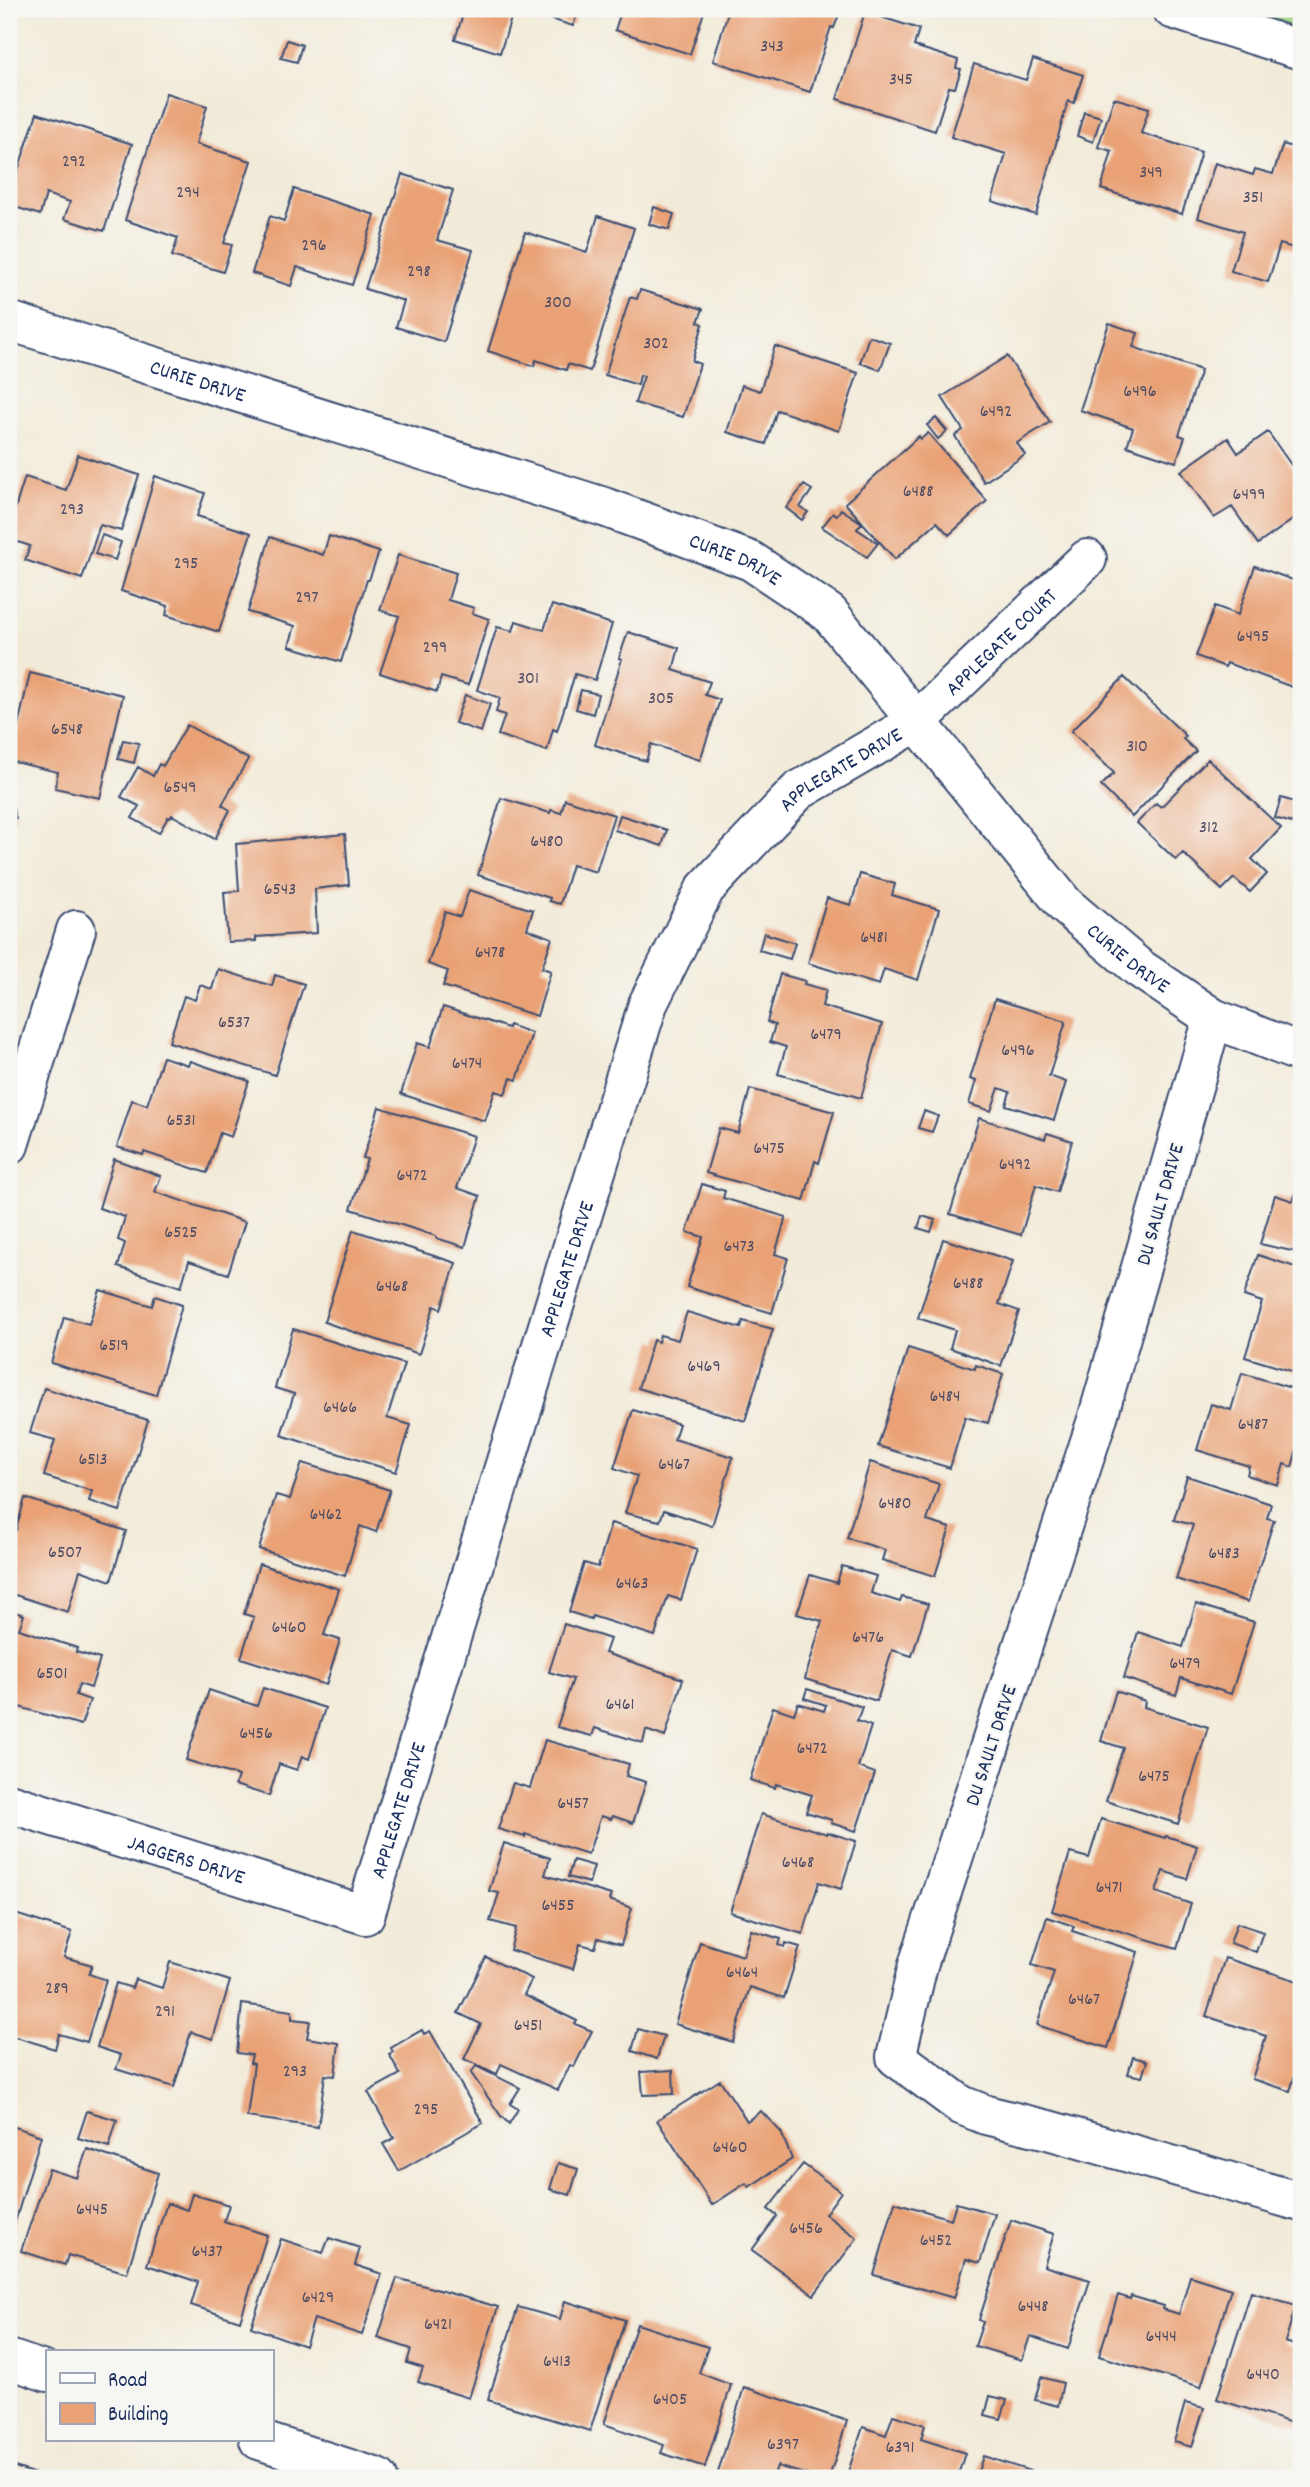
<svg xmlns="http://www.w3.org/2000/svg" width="1310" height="2487" viewBox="0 0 1310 2487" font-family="Dekko,sans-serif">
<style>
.green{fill:#a1d788;stroke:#5e8373;stroke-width:2}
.building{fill:#e9a175}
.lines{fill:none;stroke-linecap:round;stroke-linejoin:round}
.minor-casing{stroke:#3b4b70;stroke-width:42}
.minor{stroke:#fff;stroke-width:38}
.labels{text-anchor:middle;stroke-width:5;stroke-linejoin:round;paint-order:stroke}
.number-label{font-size:18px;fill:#4e4c64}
.street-label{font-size:21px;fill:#1b2f5e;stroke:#f6f6f2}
</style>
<rect width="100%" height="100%" fill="#f6f6f2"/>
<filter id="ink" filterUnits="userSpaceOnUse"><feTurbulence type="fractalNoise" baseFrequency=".0143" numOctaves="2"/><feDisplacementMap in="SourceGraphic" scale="14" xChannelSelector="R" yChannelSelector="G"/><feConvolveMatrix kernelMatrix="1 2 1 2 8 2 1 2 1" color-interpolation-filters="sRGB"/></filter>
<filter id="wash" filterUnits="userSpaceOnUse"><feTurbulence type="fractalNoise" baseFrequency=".00686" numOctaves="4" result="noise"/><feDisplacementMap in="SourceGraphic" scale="28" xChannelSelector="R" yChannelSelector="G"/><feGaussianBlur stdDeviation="1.57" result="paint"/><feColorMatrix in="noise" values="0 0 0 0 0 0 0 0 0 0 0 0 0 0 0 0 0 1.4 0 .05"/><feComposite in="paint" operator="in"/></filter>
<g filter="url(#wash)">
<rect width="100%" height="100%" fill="#f2ebd9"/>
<!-- green -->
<path class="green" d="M1213 9H1301V36Z"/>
<g id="blocks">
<!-- building -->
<path class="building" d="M465 9H514L500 53 455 39Z
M519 9H579L573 26Z
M622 9H705L690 54 615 30Z
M729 9H841L834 28 831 27 810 92 713 61Z
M865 12 919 29 914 46 958 60 956 68 961 69 955 88 949 87 935 131 837 99Z
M287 40 302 45 297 62 281 58Z
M1033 59 1083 75 1074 103 1068 101 1036 215 992 201 1006 154 951 137 974 64 1026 80Z
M166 93 207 106 196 144 251 161 224 243 232 245 223 272 172 256 178 238 125 220Z
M1114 98 1149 108 1141 133 1201 152 1182 214 1101 189 1112 151 1098 147Z
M1084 112 1101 117 1093 142 1077 136Z
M37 113 132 144 104 231 64 219 70 202 46 194 40 215 9 205V185L12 175 16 176Z
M1283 144 1301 150V247L1300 250 1280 244 1268 282 1231 271 1243 232 1198 218 1215 163 1253 175 1255 169 1273 174Z
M402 174 453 190 437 240 473 250 444 342 396 327 404 301 365 289Z
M294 189 375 215 352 285 297 267 291 286 252 273 270 216 284 221Z
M654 207 674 214 669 230 649 224Z
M598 216 634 228 590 371 568 364 566 370 536 360 534 366 488 351 525 232 587 252Z
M640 290 703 309 698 322 703 324 692 361 700 364 683 417 635 403 644 376 640 375 638 385 605 375 630 297 637 299Z
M1109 323 1138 333 1133 347 1201 370 1179 435 1185 437 1176 462 1127 446 1133 428 1080 410Z
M869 336 890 343 880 370 860 363Z
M775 346 858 373 839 431 777 410 766 444 727 432 742 385 760 391Z
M1007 356 1050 422 1017 443 1025 455 984 482 955 436 963 430 942 397Z
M936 418 947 431 938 439 927 425Z
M1268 432 1301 479V514L1258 544 1232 507 1214 518 1181 471 1228 438 1238 453Z
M928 433 987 501 949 535 937 522 895 559 845 503 919 436 921 439Z
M78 455 139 475 121 531 100 525 82 579 25 560 30 546 9 539V528L25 477 66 490Z
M155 476 205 493 197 516 251 533 219 632 166 615 168 606 121 591Z
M804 485 812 490 800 507 808 512 802 520 786 508Z
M841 509 862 523 857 529 878 543 867 557 822 527 833 513 837 515Z
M102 535 121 542 115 560 95 554Z
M329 536 379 552 369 580H367L341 662 289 646 295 626 248 612 270 537 323 555Z
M398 555 456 573 448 600 474 608 472 613 489 619 468 685 441 677 437 692 380 673 399 616 380 610Z
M1255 566 1301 583V660L1292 687 1227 663 1225 667 1196 656 1215 606 1238 615Z
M552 605 612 624 595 680 575 674 557 731 553 729 547 751 498 735 505 715 496 712 500 698 477 690 497 627 513 631 516 621 544 630Z
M628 632 679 648 673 670 710 682 705 695 720 700 700 760 651 744 646 761 595 745 622 659 619 658Z
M30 673 123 695 100 798 55 788 58 772 10 761Z
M1124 677 1186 736 1183 739 1196 751 1132 817 1101 786 1114 773 1071 731Z
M581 690 598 694 593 714 576 709Z
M465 695 490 704 481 732 455 723Z
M187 725 248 759 222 805 230 810 215 839 172 815 170 818 168 817 159 833 132 818 139 806 121 797 138 767 153 776 159 764 163 766Z
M123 740 139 743 134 763 118 759Z
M1208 759 1281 828 1252 859 1267 874 1250 892 1234 878 1222 890 1183 853 1176 860 1137 823 1156 803 1161 807Z
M9 797 16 818 9 820Z
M501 798 550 813 551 810 561 813 565 799 614 815 596 872 572 865 560 904 549 901 550 898 478 875Z
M1281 798 1298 803 1292 823 1275 818Z
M620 815 667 830 662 846 615 830Z
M345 834 349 885 315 889 317 933 256 937V941L228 942 224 892 239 891 236 844Z
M860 874 895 884 892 895 939 909 918 980 884 969 879 985 808 963 827 898 851 905Z
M469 890 533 910 527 929 552 938 542 968 551 971 537 1016 443 986 448 971 428 964 445 912 460 917Z
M764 933 795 943 790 959 759 950Z
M218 969 272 986 275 975 304 984 275 1075 169 1042 184 996 195 1000 200 985 212 989Z
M780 974 805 981 804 984 826 990 822 1006 882 1024 861 1098 778 1074 786 1047 770 1042 775 1025 767 1022Z
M995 999 1066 1021 1049 1076 1066 1082 1054 1120 1006 1105 1010 1092 999 1088 991 1111 969 1104 976 1081 970 1079Z
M443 1007 508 1028 509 1025 532 1033 517 1080 511 1078 505 1094 495 1091 485 1121 401 1094 417 1043 430 1047Z
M163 1057 188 1065 190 1061 249 1081 231 1137 220 1133 207 1173 144 1152 143 1155 117 1147 132 1100 147 1105Z
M750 1089 834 1112 819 1163 815 1161 804 1201 706 1173 719 1128 738 1133Z
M379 1107 474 1136 457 1188 480 1196 465 1247 436 1238V1236L351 1209 367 1159 363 1158Z
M924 1111 938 1116 932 1132 918 1128Z
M979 1118 1045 1139 1047 1133 1072 1141 1057 1192 1036 1185 1021 1235 950 1214Z
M114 1159 161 1176 155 1192 245 1222 228 1274 189 1261 181 1287 118 1267 125 1243 118 1240 125 1217 99 1208Z
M1301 1178V1253L1260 1244 1275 1195 1293 1201Z
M702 1184 725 1191 723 1198 786 1217 775 1254 788 1258 772 1313 687 1287 703 1237 687 1232Z
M922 1216 935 1220 931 1232 918 1228Z
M353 1230 456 1263 441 1309 434 1306 419 1354 324 1322Z
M943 1239 1013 1261 999 1304 1019 1311 1001 1366 950 1348 955 1330 918 1318Z
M1258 1255 1301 1269V1374L1245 1357 1262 1302 1244 1296Z
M100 1290 152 1306 155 1296 182 1305 156 1395 51 1363 64 1317 89 1324Z
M687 1312 741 1328 743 1321 773 1329 745 1421 638 1388 653 1340 658 1342 660 1335 678 1340Z
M293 1329 404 1364 387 1418 411 1425 396 1472 281 1435 294 1394 275 1388Z
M908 1348 975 1369 976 1365 1003 1374 988 1423 965 1417 950 1468 878 1446Z
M1242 1373 1301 1391V1435L1292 1467 1284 1464 1278 1485 1247 1475 1249 1466 1197 1450 1211 1404 1231 1410Z
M44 1388 148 1420 120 1511 89 1501 92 1491 44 1476 55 1440 30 1433Z
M633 1410 679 1424 674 1439 733 1457 712 1526 664 1510 660 1521 625 1513 637 1476 614 1468Z
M870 1462 939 1484 927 1521 950 1528 935 1576 882 1560 885 1550 847 1538Z
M302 1463 390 1490 376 1532 360 1526 345 1576 259 1549 276 1495 290 1499Z
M1187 1476 1271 1504 1267 1518 1274 1520 1248 1602 1176 1579 1193 1525 1174 1520Z
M25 1498 126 1531 111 1581 80 1570 68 1612 9 1593V1528L16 1530Z
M611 1523 697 1549 681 1600 668 1596 655 1636 592 1616 591 1619 569 1612 584 1563 598 1567Z
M259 1564 339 1589 324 1635 340 1640 326 1685 241 1658 254 1617 244 1614Z
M842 1566 876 1576 871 1593 900 1602 902 1597 928 1604 912 1656 892 1650 877 1701 805 1679 822 1621 797 1614 810 1575 837 1583Z
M1196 1604 1254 1622 1231 1694 1181 1678 1176 1695 1124 1678 1138 1632 1183 1647Z
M9 1610 24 1615 19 1629 77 1648 76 1652 100 1659 91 1688 79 1684 76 1695 90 1700 81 1725 9 1704Z
M564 1624 610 1639 605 1653 683 1679 665 1737 646 1730 643 1743 595 1728 592 1736 557 1727 573 1679 549 1672Z
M263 1688 325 1708 309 1759 302 1756 297 1770 279 1764 269 1796 235 1785 238 1776 186 1760 209 1690 257 1706Z
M807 1689 862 1707 857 1721 871 1726 858 1767 875 1773 856 1831 831 1823 832 1820 806 1812 812 1795 776 1784 775 1788 750 1780 773 1707 794 1714 798 1703 824 1711 826 1705 804 1698Z
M1116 1691 1145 1701 1144 1707 1208 1727 1178 1824 1106 1801 1123 1748 1101 1741Z
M545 1740 629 1764 626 1776 646 1782 633 1823 613 1816 611 1819 601 1816 588 1854 525 1834V1837L498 1829 513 1783 530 1788Z
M761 1814 827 1834V1832L856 1841 841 1889 819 1882 803 1934 730 1912Z
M1101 1819 1165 1838 1166 1836 1197 1846 1187 1879 1163 1871 1156 1892 1191 1904 1177 1948 1052 1911 1070 1853 1089 1858Z
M504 1843 550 1858 545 1875 611 1895 609 1900 632 1908 621 1945 598 1938 595 1948 580 1944 573 1969 510 1950 516 1928 490 1921 499 1893 489 1891Z
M573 1860 594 1866 589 1883 568 1877Z
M12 1913 72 1932 64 1957 92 1965 89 1974 106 1980 87 2042 59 2034 55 2049 9 2035V1994L14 1975 9 1974V1923Z
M1047 1917 1074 1926 1072 1931 1138 1952 1108 2048 1037 2025 1054 1972 1032 1965Z
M1237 1923 1263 1932 1256 1952 1230 1943Z
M751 1930 781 1939 779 1945 785 1947 786 1943 800 1947 784 1998 750 1987 733 2042 675 2024 700 1942 743 1956Z
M486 1957 532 1979 524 1995 577 2021 575 2024 592 2031 574 2067 570 2065 558 2090 501 2064 497 2074 464 2059 481 2024 458 2013Z
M1225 1958 1301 1982V2056L1290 2091 1252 2079 1266 2036 1206 2016Z
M170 1962 230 1981 213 2039 191 2032 174 2087 116 2069 121 2055 97 2047 116 1983 132 1988 135 1979 162 1988Z
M242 2004 292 2011V2019L310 2021 307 2038 339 2043 335 2076 325 2075 318 2127 247 2117 254 2064 250 2063 252 2055 237 2053Z
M638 2029 664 2036 657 2059 632 2051Z
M422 2030 424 2034 430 2031 483 2123 399 2171 383 2144 394 2138 368 2092 400 2074 389 2054 393 2052 391 2048Z
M1133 2057 1147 2061 1142 2077 1128 2074Z
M476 2066 520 2088 510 2104 518 2109 509 2124 501 2116 471 2073Z
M673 2070 674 2094 643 2095 641 2072Z
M720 2080 747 2121 761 2111 781 2132 792 2159 749 2187 746 2183 712 2205 657 2120Z
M87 2111 117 2120 109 2147 78 2138Z
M9 2125 41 2136 9 2242Z
M87 2149 158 2173 127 2273 68 2255 65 2265 21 2251 49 2169 77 2178Z
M558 2163 578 2169 570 2195 550 2189Z
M803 2164 841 2192 825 2214 857 2238 814 2295 752 2250 777 2216 768 2209Z
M192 2194 229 2205 224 2221 267 2235 240 2321 191 2305 198 2282 147 2265 167 2203 187 2210Z
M895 2202 951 2219 956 2203 995 2214 980 2263 966 2259 954 2298 874 2275Z
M1011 2220 1054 2234 1044 2266 1090 2280 1068 2349 1030 2336 1022 2360 975 2346 983 2322 979 2320Z
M329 2238 360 2248 355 2265 382 2274 362 2335 314 2319 305 2346 251 2327 281 2239 323 2253Z
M1190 2276 1231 2289 1201 2387 1099 2356 1118 2295 1130 2299 1131 2296 1164 2306 1163 2309 1179 2314Z
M397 2278 498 2307 469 2398 418 2382 423 2368 407 2363 411 2349 378 2338Z
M1251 2292 1296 2305 1285 2342 1301 2347V2426L1217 2399Z
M565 2301 625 2320 590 2431 488 2400 518 2307 560 2319Z
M637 2324 708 2347 699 2373 731 2385 705 2467 661 2453 664 2445 604 2424Z
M1041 2377 1063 2383 1058 2406 1035 2400Z
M744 2387 847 2421 829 2478H818L777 2466 773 2478H723L717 2476Z
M990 2396 1007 2400 1001 2419 985 2415Z
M1185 2403 1204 2408 1192 2447 1174 2442Z
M893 2415 925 2425 921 2439 965 2453 957 2478H846L863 2427 886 2435Z
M983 2456 1052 2478H976Z
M9 2465 47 2478H9Z"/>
</g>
</g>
<g filter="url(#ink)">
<use href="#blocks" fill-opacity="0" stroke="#3b4b70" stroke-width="2"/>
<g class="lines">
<defs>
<g id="minor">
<path d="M1172 9 1301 50"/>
<path id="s1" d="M9 321 604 507 751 561 829 613 1065 905 1139 968 1213 1018 1301 1053"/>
<path d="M1213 1018 1097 1420 918 1965 896 2057 961 2105 986 2115 1048 2130 1301 2202"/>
<path d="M9 1145 76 930"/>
<path id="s2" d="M9 1803 365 1915 648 1004 705 889 798 791 915 723 1087 559"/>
<path d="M9 2359 47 2372"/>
<path d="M259 2440 378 2478"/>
</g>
</defs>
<!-- minor casing -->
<use href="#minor" class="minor-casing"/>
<!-- minor -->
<use href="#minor" class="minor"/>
</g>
</g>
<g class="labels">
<!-- number labels -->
<g class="number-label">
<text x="772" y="51">343</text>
<text x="901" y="84">345</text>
<text x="74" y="166">292</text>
<text x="1151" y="177">349</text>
<text x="188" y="197">294</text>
<text x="1253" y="202">351</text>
<text x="314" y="250">296</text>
<text x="419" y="276">298</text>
<text x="558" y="307">300</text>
<text x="656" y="348">302</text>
<text x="1140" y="396">6496</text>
<text x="996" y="416">6492</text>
<text x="918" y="496">6488</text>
<text x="1249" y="499">6499</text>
<text x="72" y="514">293</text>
<text x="186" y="568">295</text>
<text x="307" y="602">297</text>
<text x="1253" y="641">6495</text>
<text x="435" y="652">299</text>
<text x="528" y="683">301</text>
<text x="661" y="703">305</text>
<text x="67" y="734">6548</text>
<text x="1137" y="751">310</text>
<text x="180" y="792">6549</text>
<text x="1209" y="832">312</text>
<text x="547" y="846">6480</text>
<text x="280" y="894">6543</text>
<text x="874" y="942">6481</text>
<text x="490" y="957">6478</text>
<text x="234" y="1027">6537</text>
<text x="826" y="1039">6479</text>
<text x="1018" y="1055">6496</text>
<text x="467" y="1068">6474</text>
<text x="181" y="1125">6531</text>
<text x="769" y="1153">6475</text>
<text x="1015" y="1169">6492</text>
<text x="412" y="1180">6472</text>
<text x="181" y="1237">6525</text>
<text x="739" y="1251">6473</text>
<text x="968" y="1288">6488</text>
<text x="392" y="1291">6468</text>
<text x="114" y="1350">6519</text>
<text x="704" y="1371">6469</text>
<text x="945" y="1401">6484</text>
<text x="340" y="1412">6466</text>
<text x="1253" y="1429">6487</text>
<text x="93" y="1464">6513</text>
<text x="674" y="1469">6467</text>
<text x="895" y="1508">6480</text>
<text x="326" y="1519">6462</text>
<text x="65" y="1557">6507</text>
<text x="1224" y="1558">6483</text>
<text x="632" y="1588">6463</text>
<text x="289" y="1632">6460</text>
<text x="868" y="1642">6476</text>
<text x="1185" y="1668">6479</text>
<text x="52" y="1678">6501</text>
<text x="620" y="1709">6461</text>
<text x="256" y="1738">6456</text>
<text x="812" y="1753">6472</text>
<text x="1154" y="1781">6475</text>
<text x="573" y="1808">6457</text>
<text x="798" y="1867">6468</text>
<text x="1109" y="1892">6471</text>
<text x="558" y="1910">6455</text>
<text x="742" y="1977">6464</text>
<text x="57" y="1993">289</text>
<text x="1084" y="2004">6467</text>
<text x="165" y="2016">291</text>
<text x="528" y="2030">6451</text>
<text x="295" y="2076">293</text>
<text x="426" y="2114">295</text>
<text x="730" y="2152">6460</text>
<text x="92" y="2214">6445</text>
<text x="806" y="2233">6456</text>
<text x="936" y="2245">6452</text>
<text x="207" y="2256">6437</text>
<text x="318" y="2302">6429</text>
<text x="1033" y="2311">6448</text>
<text x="438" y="2329">6421</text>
<text x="1161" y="2341">6444</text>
<text x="557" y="2366">6413</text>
<text x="1263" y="2379">6440</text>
<text x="670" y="2404">6405</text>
<text x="783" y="2449">6397</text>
<text x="900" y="2452">6391</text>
</g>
<!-- street labels -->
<g class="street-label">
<text dy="7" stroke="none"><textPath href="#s1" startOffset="198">CURIE DRIVE</textPath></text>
<text dy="7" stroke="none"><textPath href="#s1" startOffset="765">CURIE DRIVE</textPath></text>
<text dy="7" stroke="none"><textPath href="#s2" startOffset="1844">APPLEGATE COURT</textPath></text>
<text dy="7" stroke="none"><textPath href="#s2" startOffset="1638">APPLEGATE DRIVE</textPath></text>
<text dy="7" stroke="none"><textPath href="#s1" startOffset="1332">CURIE DRIVE</textPath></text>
<text transform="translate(1159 1204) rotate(-74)" y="7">DU SAULT DRIVE</text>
<text dy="7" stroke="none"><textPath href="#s2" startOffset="1050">APPLEGATE DRIVE</textPath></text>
<text transform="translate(990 1745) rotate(-72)" y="7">DU SAULT DRIVE</text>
<text dy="7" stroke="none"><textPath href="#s2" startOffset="483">APPLEGATE DRIVE</textPath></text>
<text dy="7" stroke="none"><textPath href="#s2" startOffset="186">JAGGERS DRIVE</textPath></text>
</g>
</g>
<!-- margin -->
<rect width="1310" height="2487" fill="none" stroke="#f6f6f2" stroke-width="35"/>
<!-- legend -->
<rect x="46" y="2350" width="228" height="91" fill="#f6f6f2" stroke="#9ea6b7" stroke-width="2"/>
<rect x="60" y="2373" width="35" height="10" fill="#ffffff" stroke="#9ea6b7" stroke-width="2"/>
<text x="108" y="2386" font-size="21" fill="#1b2f5e">Road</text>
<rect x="60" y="2403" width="35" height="21" fill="#e9a175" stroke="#9ea6b7" stroke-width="2"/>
<text x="108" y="2420" font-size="21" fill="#1b2f5e">Building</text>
</svg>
